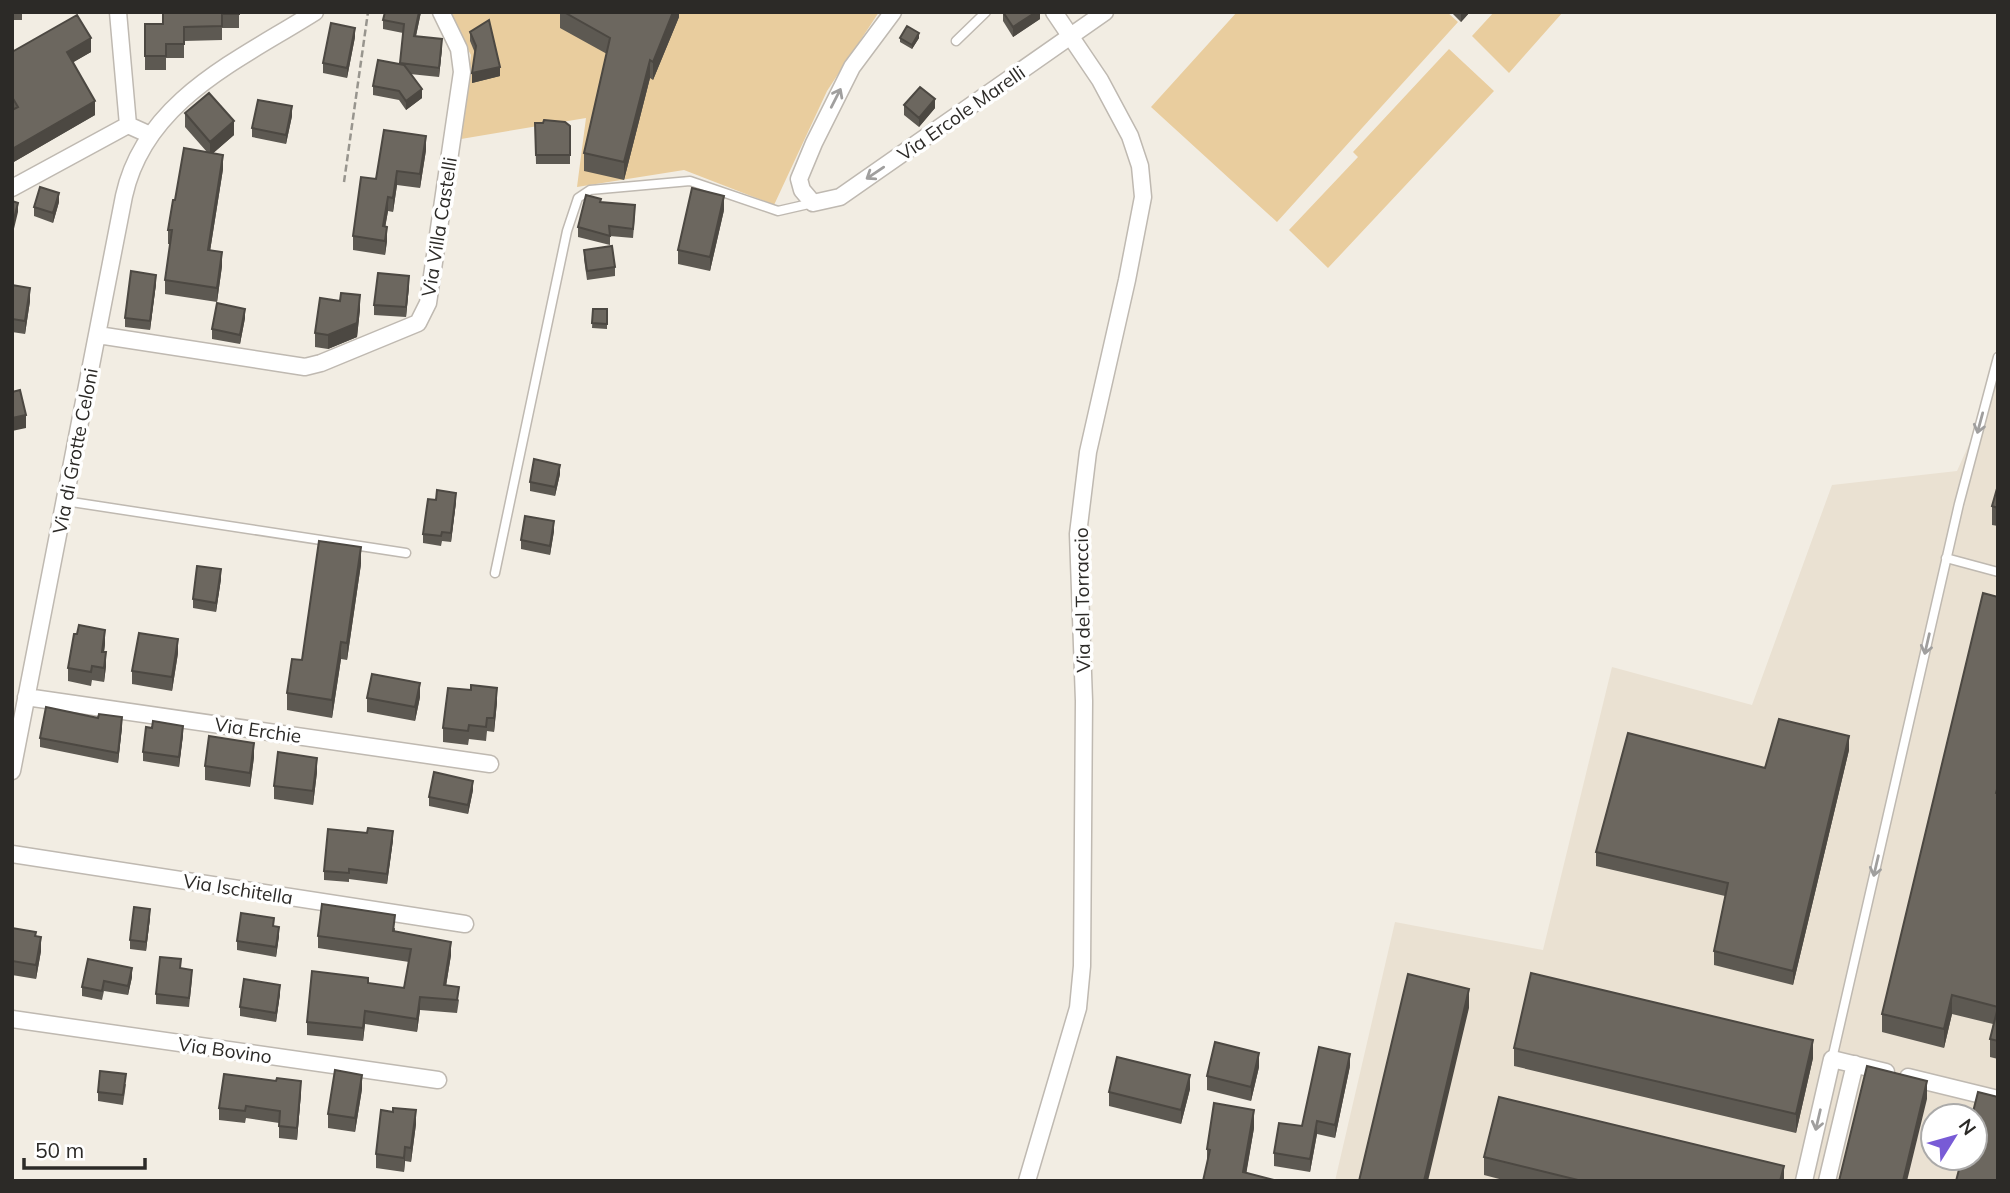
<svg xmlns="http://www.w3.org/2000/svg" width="2010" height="1193" viewBox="0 0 2010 1193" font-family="Mulish,sans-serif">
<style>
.built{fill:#eae1d2;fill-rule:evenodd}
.green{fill:#e9cd9e}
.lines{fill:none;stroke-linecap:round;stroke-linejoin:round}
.lane-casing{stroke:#bfb9b1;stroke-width:11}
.street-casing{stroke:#bfb9b1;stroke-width:19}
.path{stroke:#98958e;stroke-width:2.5;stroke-dasharray:7 3.5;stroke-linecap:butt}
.lane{stroke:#fff;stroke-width:8}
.street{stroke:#fff;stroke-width:16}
.wall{fill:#5d5952}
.shaded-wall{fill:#4c4842}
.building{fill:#6c675f;stroke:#4c4842;stroke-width:2}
.oneway{stroke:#a09f9e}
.labels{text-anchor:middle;stroke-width:7;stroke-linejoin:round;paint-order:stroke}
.street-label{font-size:19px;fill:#2c2a27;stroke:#fff}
</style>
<rect width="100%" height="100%" fill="#f2ede3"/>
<!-- built -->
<path class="built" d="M1998 380V1181H1335L1395 922 1543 950 1612 667 1752 705 1832 485 1957 471ZM1933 1116H1975V1158H1933Z"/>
<!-- green -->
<path class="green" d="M447 12H879L827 91 774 205 684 170 577 187 586 118 461 139 471 55Z
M1237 12H1447L1458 22 1277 222 1151 107Z
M1494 12H1563L1509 73 1472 36Z
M1449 49 1494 91 1328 268 1289 230 1358 157 1353 152Z"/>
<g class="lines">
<defs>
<path id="lane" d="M956 41 986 12
M65 501 406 553
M1946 558 1998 572
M495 573 567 231 578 198 590 190 690 181 778 211 813 203
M1832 1059 1959 504 1998 357"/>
<path id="street" d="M118 12 128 125
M893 12 852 67 814 143 799 179 802 190 813 203 840 197 1105 12
M12 188 128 125 148 134
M98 335 305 367 321 363 418 323 428 303 462 72 459 49 441 12
M26 697 490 764
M12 771 124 196C145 100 239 60 315 12
M12 854 465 924
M12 1019 438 1080
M1908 1077 1998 1099
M1027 1181 1078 1008 1082 966 1084 701 1078 534 1088 452 1127 280 1143 197 1140 166 1130 136 1100 80 1054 12
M1804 1181 1832 1059 1886 1072
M1827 1181 1855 1064"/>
</defs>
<!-- lane casing -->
<use href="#lane" class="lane-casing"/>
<!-- street casing -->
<use href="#street" class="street-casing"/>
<!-- path -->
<path class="path" d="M344 182 368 12"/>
<!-- lane -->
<use href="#lane" class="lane"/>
<!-- street -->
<use href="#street" class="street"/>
</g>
<!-- wall -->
<path class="wall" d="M12 12H22V20H12Z
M163 12H239V28H222V40L184 41V58H166V70H145V24H163Z
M421 12 416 36 442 48 439 77 410 74 422 98 406 110 399 100 373 95V86L400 64 403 33 383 29V20Z
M560 12H679V17L653 80 650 78 624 180 584 171V153L607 54 560 28Z
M1003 12H1040V19L1013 37 1003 21Z
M1451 12H1470L1461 22Z
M470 32 500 76 472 83 475 53 470 41Z
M355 37 347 78 323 73V63Z
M900 38H919L912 49 900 42Z
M12 52H91L73 62 95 115 12 163Z
M904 105 935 108 919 127 904 115Z
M185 113 234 135 213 153 223 169 210 251 222 266 217 302 165 294V280L170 244H168V230L175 200 207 152 185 127Z
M292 116 286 144 252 137V128Z
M535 123 570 126V164H536Z
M426 150 420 188 397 185 393 212 388 211 385 227 387 241 385 255 353 250V236L376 179Z
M59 202 53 223 34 216V207Z
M601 202 635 214 633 238 610 236V245L578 237V227Z
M724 210 710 271 678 264V250Z
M584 250 615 267V276L587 280 584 259Z
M156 284 150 330 125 327V318Z
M12 285 30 301 25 334 12 332Z
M409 286 406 317 374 315V305Z
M340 301 360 309 357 337 328 349 315 347V333Z
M593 309H607V329L592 328Z
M245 318 240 344 212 339V329Z
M560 474 555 496 530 491V482Z
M1998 485V526L1992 525V506Z
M456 502 451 542 442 541 441 546 423 543V534Z
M554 531 550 555 521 549V540Z
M361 564 347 660 341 659 332 718 287 710V693L302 660Z
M221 579 216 612 193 608V599Z
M1998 597V1059L1990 1057V1039L1993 1024 1952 1014 1944 1048 1882 1032V1014Z
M105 644 104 652 106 666 104 682 92 680 91 686 68 681V668Z
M178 653 172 691 132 684V671Z
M471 690 497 702 494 732 487 731 486 741 469 739 468 745 443 742V728Z
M420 697 415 721 367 712V698Z
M122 727 118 763 40 747V738Z
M152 728 183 735 179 767 143 761V752Z
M1849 750 1793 985 1714 965V951L1725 896 1596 866V852L1765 768Z
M254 757 250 787 205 780V766Z
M317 772 313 805 274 799V786Z
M473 790 468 814 429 806V797Z
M393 840 387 884 349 879V882L324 880V871Z
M150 918 146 951 130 949V940Z
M12 928 41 951 36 979 12 975Z
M395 928V932L451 955 446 986 459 1000 457 1013 420 1010 417 1032 365 1024 363 1041 307 1035V1022L368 983 404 988 409 962 318 948V936Z
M279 936 276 957 237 950V941Z
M88 959 132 977 128 995 104 991 102 1000 82 996V987Z
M181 968 192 979 189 1007 156 1004V994Z
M280 994 276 1022 240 1016V1007Z
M1514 1048 1813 1058 1796 1133 1514 1066Z
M1350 1066 1335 1138 1317 1134 1310 1172 1274 1166V1153L1302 1126Z
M1259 1067 1251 1101 1207 1090V1076Z
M276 1081 301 1093 297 1140 279 1138V1123L246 1118 245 1123 219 1120V1108Z
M126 1084 123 1105 98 1101V1092Z
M362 1089 355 1132 328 1128V1114Z
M1190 1089 1181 1124 1109 1106V1092Z
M393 1112 416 1124 411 1162 405 1161 404 1172 376 1168V1154Z
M1254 1128 1246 1173 1207 1164V1149Z
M1484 1157 1784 1181H1507L1484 1175Z"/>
<!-- shaded-wall -->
<path class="shaded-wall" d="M419 12H421L414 45V36Z
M673 12H679V17L653 80V62Z
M1036 12H1040V19L1013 37V27Z
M1461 12H1470L1461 22Z
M355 28V37L347 78V68Z
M919 33V38L912 49V45Z
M91 38V52L67 66V52Z
M442 39V48L439 77V68Z
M650 60V78L624 180V162Z
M500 67V76L472 83V73Z
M422 89V98L406 110V101Z
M935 99V108L919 127V118Z
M95 101V115L12 163V149Z
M292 106V116L286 144V135Z
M234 121V135L210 156V142Z
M426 136V150L420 188V174Z
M223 155V169L208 264V250Z
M397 171V185L393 212V198Z
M59 193V202L53 223V213Z
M724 196V210L710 271V257Z
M388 197V211L383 240V226Z
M18 203V212L12 237V227Z
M387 227V241L385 255V241Z
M222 252V266L217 302V288Z
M156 275V284L150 330V321Z
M409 276V286L406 317V307Z
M30 288V301L25 334V321Z
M360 295V309L357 337 328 349V335Z
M245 309V318L240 344V335Z
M26 415V428L12 431V418Z
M560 465V474L555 496V487Z
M456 493V502L451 542V533Z
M554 521V531L550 555V546Z
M361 547V564L347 660V643Z
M221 569V579L216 612V603Z
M105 630V644L102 666V652Z
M178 639V653L172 691V677Z
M341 642V659L332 718V700Z
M106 652V666L104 682V668Z
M420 683V697L415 721V707Z
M497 688V702L494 732V718Z
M122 717V727L118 763V753Z
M183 726V735L179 767V757Z
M1849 736V750L1793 985V971Z
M254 743V757L250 787V773Z
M317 758V772L313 805V791Z
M473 781V790L468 814V805Z
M393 831V840L387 884V874Z
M150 909V918L146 951V942Z
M279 927V936L276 957V947Z
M41 937V951L36 979V965Z
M451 942V955L444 998V985Z
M132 968V977L128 995V986Z
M280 985V994L276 1022V1013Z
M1469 989V1008L1428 1181H1424Z
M1952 995V1014L1944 1048V1029Z
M420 997V1010L417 1032V1019Z
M365 1011V1024L363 1041V1028Z
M1813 1040V1058L1796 1133V1114Z
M1259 1053V1067L1251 1101V1087Z
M1350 1054V1066L1335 1138V1125Z
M362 1075V1089L355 1132V1118Z
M1190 1075V1089L1181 1124V1110Z
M301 1081V1093L297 1140V1128Z
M1927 1081V1099L1907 1181H1903Z
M416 1110V1124L411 1162V1148Z
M1254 1110V1128L1245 1181 1243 1172Z
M1317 1121V1134L1310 1172V1159Z
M405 1147V1161L404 1172V1158Z
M1784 1166V1181H1780Z"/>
<!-- building -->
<path class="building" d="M163 12H239V14H222V26L184 27V44H166V56H145V24H163Z
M385 12H419L414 36 442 39 439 68 400 63 404 24 383 20Z
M564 12H673L653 62 650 60 624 162 584 153 610 38Z
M1003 12H1036L1013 27Z
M77 15 91 38 67 52 95 101 12 149V110L18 107 12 97V52Z
M489 20 500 67 472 73 476 46 470 32Z
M331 23 355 28 347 68 323 63Z
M907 26 919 33 912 45 900 38Z
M378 60 404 65 422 89 406 101 399 91 373 86Z
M920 87 935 99 919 118 904 105Z
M209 93 234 121 210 142 185 113Z
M258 100 292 106 286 135 252 128Z
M544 120 565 122 570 126V155H536L535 123H543Z
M384 130 426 136 420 174 397 171 393 198 388 197 383 226 387 227 385 241 353 236 361 177 376 179Z
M184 148 223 155 208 250 222 252 217 288 165 280 172 230H168L173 200H175Z
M40 187 59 193 53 213 34 207Z
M692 188 724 196 710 257 678 250Z
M586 195 601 199 600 202 635 205 633 229 609 226 610 236 578 227Z
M12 201 18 203 12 227Z
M612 246 615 267 587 271 584 250Z
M131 271 156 275 150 321 125 318Z
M378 273 409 276 406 307 374 305Z
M12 285 30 288 25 321 12 319Z
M341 293 360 295 357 323 328 335 315 333 320 298 340 301Z
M217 303 245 309 240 335 212 329Z
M593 309H607V324L592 323Z
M20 390 26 415 12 418V392Z
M534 459 560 465 555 487 530 482Z
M1998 485V508L1992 506Z
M437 490 456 493 451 533 442 532 441 536 423 534 428 499 436 500Z
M525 516 554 521 550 546 521 540Z
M319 541 361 547 347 643 341 642 332 700 287 693 292 659 302 660Z
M197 566 221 569 216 603 193 599Z
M1983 593 1998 597V786L1996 793 1998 794V1041L1990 1039 1998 1007 1952 995 1944 1029 1882 1014Z
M79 625 105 630 102 652H106L104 668 92 666 91 672 68 668 74 634H77Z
M139 633 178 639 172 677 132 671Z
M372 674 420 683 415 707 367 698Z
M471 685 497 688 494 718H487L486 727 469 725 468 731 443 728 448 688 471 690Z
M46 707 98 718 99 714 122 717 118 753 40 738Z
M1779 719 1849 736 1793 971 1714 951 1728 883 1596 852 1628 733 1765 768Z
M153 721 183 726 179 757 143 752 146 727 152 728Z
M209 736 254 743 250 773 205 766Z
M278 752 317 758 313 791 274 786Z
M434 772 473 781 468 805 429 797Z
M368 828 393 831 387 874 349 869V873L324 871 328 829 367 833Z
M322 904 395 915 393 931 451 942 444 985 459 987 457 1000 420 997 417 1019 365 1011 363 1028 307 1022 312 971 368 978V983L404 988 411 949 318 936Z
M134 907 150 909 146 942 130 940Z
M241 913 274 918 273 926 279 927 276 947 237 941Z
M12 928 36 932 35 936 41 937 36 965 12 961Z
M160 957 181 959 180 968 192 970 189 998 156 994Z
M88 959 132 968 128 986 104 981 102 991 82 987Z
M1531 973 1813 1040 1796 1114 1514 1048Z
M1408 974 1469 989 1424 1181H1359Z
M244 979 280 985 276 1013 240 1007Z
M1215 1042 1259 1053 1251 1087 1207 1076Z
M1319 1047 1350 1054 1335 1125 1317 1121 1310 1159 1274 1153 1279 1123 1302 1126Z
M1117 1057 1190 1075 1181 1110 1109 1092Z
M1867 1066 1927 1081 1903 1181H1839Z
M335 1070 362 1075 355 1118 328 1114Z
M100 1071 126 1074 123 1095 98 1092Z
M224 1074 276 1081 277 1078 301 1081 297 1128 279 1126 280 1111 246 1106 245 1111 219 1108Z
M1978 1092 1998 1097V1181H1956L1962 1158H1975V1116H1972Z
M1499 1097 1784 1166 1780 1181H1582L1484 1157Z
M1214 1103 1254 1110 1243 1172 1278 1181H1203L1210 1150 1207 1149Z
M393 1108 416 1110 411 1148 405 1147 404 1158 376 1154 381 1110 393 1112Z"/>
<!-- one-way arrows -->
<defs><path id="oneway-shaft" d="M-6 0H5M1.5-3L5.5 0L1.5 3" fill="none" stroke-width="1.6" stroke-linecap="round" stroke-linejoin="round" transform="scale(1.75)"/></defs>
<g class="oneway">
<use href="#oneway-shaft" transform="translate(836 98) rotate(-63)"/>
<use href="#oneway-shaft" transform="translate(875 173) rotate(146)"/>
<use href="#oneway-shaft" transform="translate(1980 423) rotate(105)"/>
<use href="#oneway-shaft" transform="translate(1927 644) rotate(103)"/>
<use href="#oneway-shaft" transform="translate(1876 866) rotate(103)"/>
<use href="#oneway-shaft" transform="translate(1818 1120) rotate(103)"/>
</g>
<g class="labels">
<!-- street labels -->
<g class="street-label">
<text transform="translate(961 113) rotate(-35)" y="7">Via Ercole Marelli</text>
<text transform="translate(439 227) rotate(-81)" y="7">Via Villa Castelli</text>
<text transform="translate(75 451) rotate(-79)" y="7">Via di Grotte Celoni</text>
<text transform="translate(1082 600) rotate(-91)" y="7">Via del Torraccio</text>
<text transform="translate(258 730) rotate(8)" y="7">Via Erchie</text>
<text transform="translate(238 889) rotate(9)" y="7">Via Ischitella</text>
<text transform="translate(225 1050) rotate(8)" y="7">Via Bovino</text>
</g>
</g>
<!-- border -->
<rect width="2010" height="1193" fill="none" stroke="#2c2a27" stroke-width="28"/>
<!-- north arrow -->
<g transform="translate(1954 1137) rotate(53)"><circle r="33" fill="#ffffff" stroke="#abaaa9" stroke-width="2"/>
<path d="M0-5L12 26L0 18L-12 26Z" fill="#785bd6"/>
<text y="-10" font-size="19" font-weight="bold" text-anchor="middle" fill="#2c2a27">N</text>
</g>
<!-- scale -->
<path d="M24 1158v10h121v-10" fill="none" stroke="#2c2a27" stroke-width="3.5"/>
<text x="35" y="1158" font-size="21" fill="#2c2a27" stroke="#ffffff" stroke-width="5" paint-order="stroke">50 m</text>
</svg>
